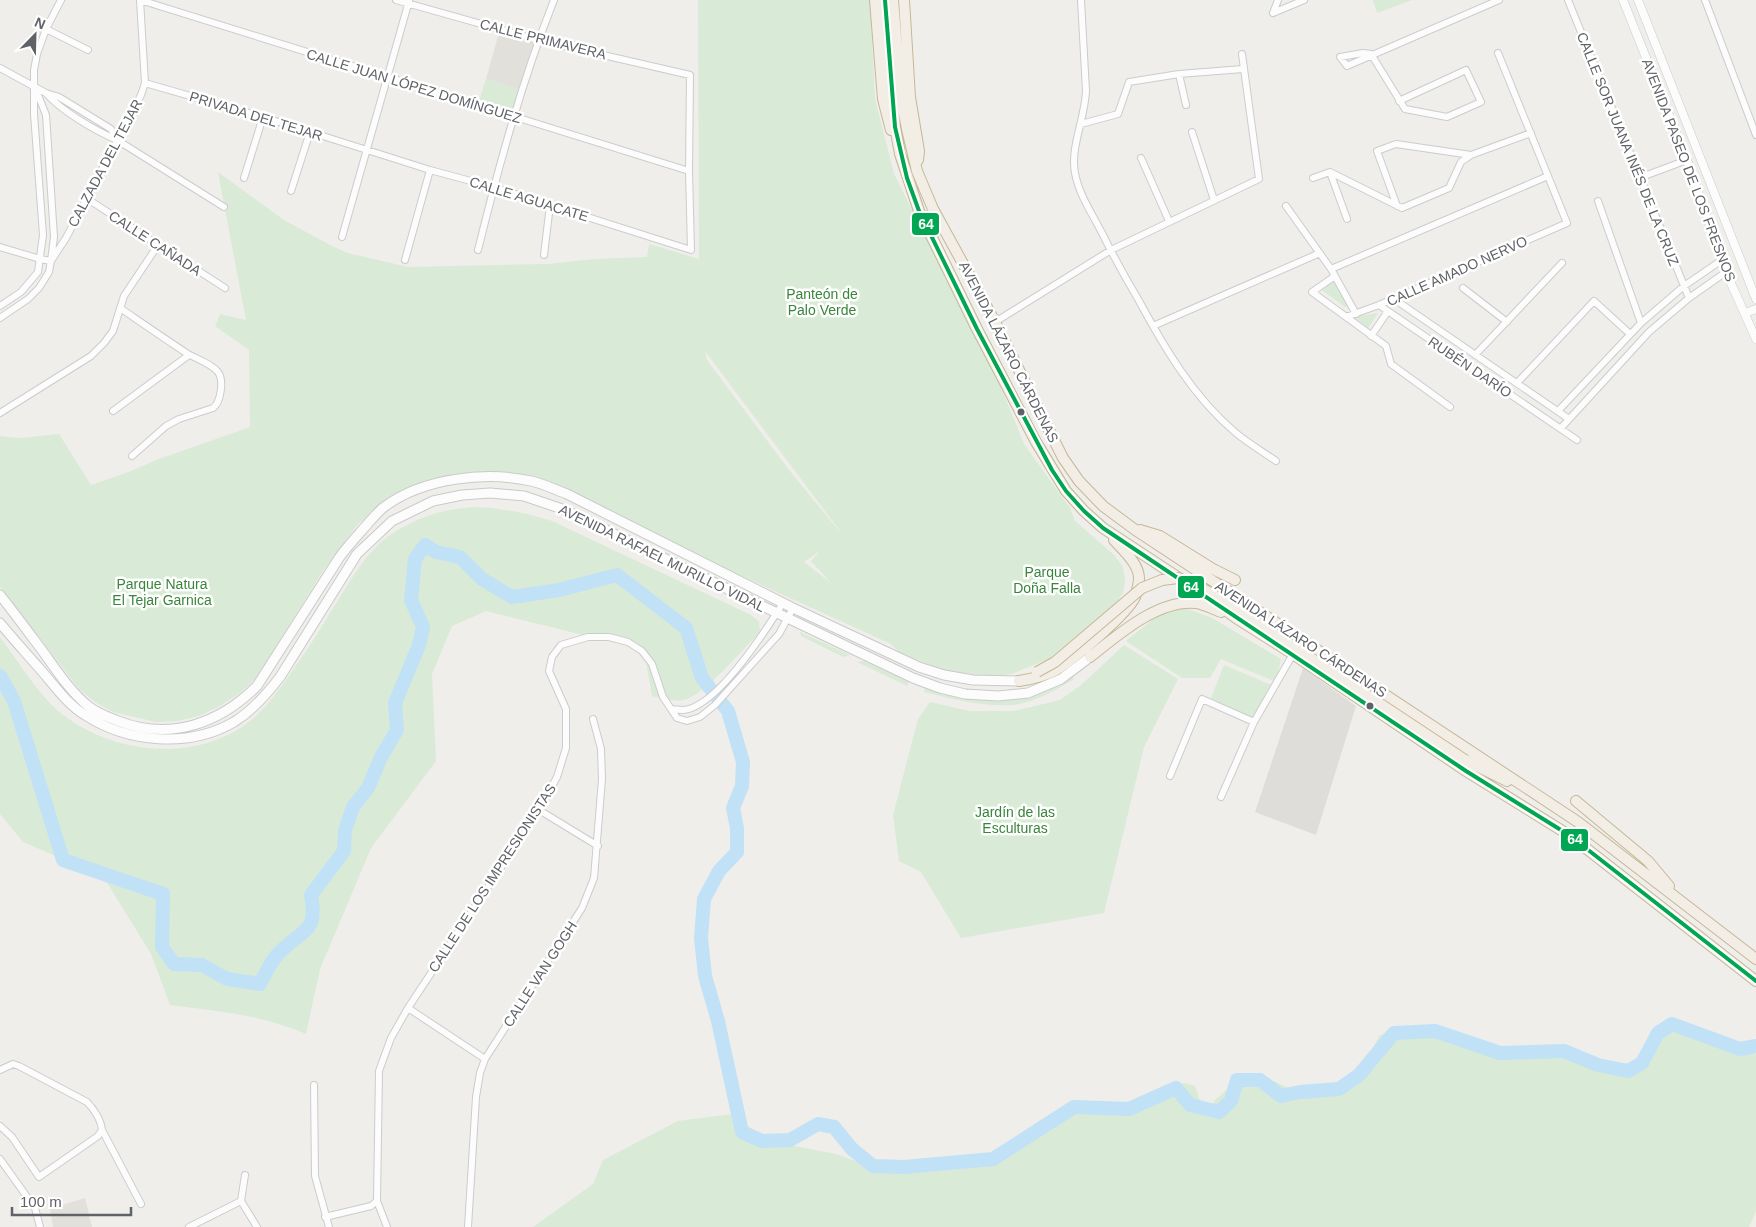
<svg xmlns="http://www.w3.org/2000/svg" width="1756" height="1227" viewBox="0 0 1756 1227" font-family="Helvetica,sans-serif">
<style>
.industrial{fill:#dfddda}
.education{fill:#e2e0da}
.green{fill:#d9ead6;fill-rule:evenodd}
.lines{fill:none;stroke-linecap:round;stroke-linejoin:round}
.river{stroke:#c1e1f7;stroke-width:14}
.minor-casing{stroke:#cbcccc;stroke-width:8}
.tertiary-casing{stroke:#cbcccc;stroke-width:9}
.secondary-casing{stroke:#cacacb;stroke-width:11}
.trunk-casing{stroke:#c6b798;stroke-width:12}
.minor{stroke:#fdfcfc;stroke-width:6}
.tertiary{stroke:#fdfcfc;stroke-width:8}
.secondary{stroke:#fdfcfc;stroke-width:9}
.trunk{stroke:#f2eee6;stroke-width:10}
.trunk-bridge-casing{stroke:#c6b798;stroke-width:12;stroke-linecap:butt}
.trunk-bridge{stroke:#f2eee6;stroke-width:10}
.bus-1-casing{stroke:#fff;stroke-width:8}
.bus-1{stroke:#00a651;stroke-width:4}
.bus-dot{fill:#5f6368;stroke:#fff;stroke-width:2}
.labels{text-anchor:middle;stroke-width:5;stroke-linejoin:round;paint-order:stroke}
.street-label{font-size:14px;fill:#5f6368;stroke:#fff}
.park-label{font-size:14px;fill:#39853b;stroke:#fff}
.line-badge{stroke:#fff;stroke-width:2}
.badge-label{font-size:14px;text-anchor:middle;font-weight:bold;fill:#fff}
</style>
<rect width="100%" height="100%" fill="#efeeea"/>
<!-- industrial -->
<path class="industrial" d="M1303 668 1356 706 1316 835 1255 812Z"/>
<!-- education -->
<path class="education" d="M500 29 541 40 524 91 486 79Z
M85 1198 92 1227H53L50 1209Z"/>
<!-- green -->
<path class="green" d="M698 0H870L875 99 894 174 998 380 1024 444 1070 508 1075 521 1114 555 1123 567 1125 581 1123 593 1116 603 1049 659 1011 674 994 676 944 671 899 652 891 644 529 479H444L378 509 358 524 323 571 258 676 240 693 220 706 199 716 177 721 156 722 113 712 95 702 79 689 0 587V436L20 438 59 434 91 485 126 473 159 459 250 427 249 350 215 326 220 314 246 320 218 172 284 220 332 246 348 253 408 267 548 264 595 259 647 257 649 244 699 259ZM705 351 840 531V532L789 470 707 360ZM821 550 811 561 831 583 804 562Z
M1373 0H1412L1377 13Z
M486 79 524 91 518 112 479 101Z
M1334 279 1350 305 1345 307 1319 288Z
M1378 313 1368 328 1354 317Z
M475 507C502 508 526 513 552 521L751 615 759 622 760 632C744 648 703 697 683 700 673 702 662 698 652 696L644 650 486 611 452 626 432 674 436 761 371 848 320 969 306 1034C264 1015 216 1011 170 1005L151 954 103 876 23 842 0 814V637C18 661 39 696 62 714 122 761 220 764 270 701 292 673 312 643 330 613 344 591 357 567 375 548 391 531 418 518 441 512 452 509 464 508 475 507Z
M1180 606 1212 618 1281 659 1276 682 1221 659 1210 678H1182L1126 641 1156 617Z
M800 632 850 655 843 657 801 636Z
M1124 645 1178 679 1144 747 1104 913 961 938 921 872 899 861 893 815 918 719 930 702 970 711H1014L1060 700 1080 686Z
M864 661 909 682 907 686 857 662Z
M1224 665 1271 685 1252 718 1211 698Z
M1072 677 1074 679C1056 690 1033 703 1012 705 982 707 953 699 924 692L925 688C960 698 998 707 1034 695 1047 691 1060 683 1072 677Z
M1665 1030 1702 1033 1756 1054V1211L1749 1227H533L593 1184 603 1160 678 1121 733 1114 764 1144H785L836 1154 877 1169 908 1168 934 1159 989 1162 1012 1149 1040 1120 1062 1117 1078 1104 1107 1102 1143 1107 1160 1094 1184 1083 1195 1086 1202 1107 1210 1111 1215 1100 1231 1086 1249 1079 1273 1081 1289 1088H1343L1360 1075 1379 1036 1390 1031H1431L1480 1046 1524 1053 1547 1050 1575 1051 1610 1063 1634 1064 1646 1047Z"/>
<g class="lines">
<!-- river -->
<path class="river" d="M0 676 14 701 63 860 163 894 162 947 174 964 202 965 227 979 260 984C266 972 272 959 281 951 304 928 318 933 311 895L344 851 345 830 353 807 368 788 381 757 397 730 395 703 419 645 423 627 411 600 415 559 425 545 436 552 460 557 482 579 512 597 559 590 617 575 686 628 702 678 728 711 743 762 742 786 733 808 737 828V852L719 871 704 899 701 938 705 976 718 1021 742 1132 762 1141 790 1140 818 1124 834 1127 852 1149 873 1166 904 1167 993 1159 1074 1107 1129 1109 1176 1088 1190 1105 1219 1112 1231 1101 1237 1080H1260L1281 1096 1300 1092 1339 1089 1359 1075 1394 1033 1435 1031 1500 1053 1564 1051 1598 1065 1628 1071 1642 1063 1658 1033 1672 1024 1740 1049 1756 1046"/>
<defs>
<path id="minor" d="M140 0 689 171
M1081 0 1086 91C1085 118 1070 148 1075 173 1079 196 1095 218 1105 239 1115 259 1126 279 1138 299 1164 347 1193 397 1236 433 1248 443 1263 452 1276 461
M1568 0 1689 298
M1705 0 1756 135
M1273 13 1304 0
M1273 13 1278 0
M46 29 88 50
M0 68 46 93 59 97 111 129 117 139
M1179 74 1186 105
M145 83 263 117 430 170 493 187 691 250 689 171 690 75 538 40 396 0
M46 93C61 111 96 131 117 140L224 207
M1399 101 1466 70 1481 102 1447 117 1405 109 1371 54 1363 53 1340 57 1347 66 1499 0
M1081 124 1118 114 1129 82 1179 74 1243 69
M1192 132 1214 200
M1141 158 1169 221
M1330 172 1347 219
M244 178 263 117
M1313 178 1330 172 1402 208 1449 188 1461 162 1471 155 1531 133
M1639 178 1687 160
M291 191 310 132
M86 198 225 288
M1598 201 1641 323
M1286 206 1331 269 1356 314
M1397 206 1377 151 1396 144 1471 155
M342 237 409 1
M0 247 40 259 51 261
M478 250C499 165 522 81 554 0
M544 255 550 205
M405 260 430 170
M51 261 66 238 141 95 145 83 140 0
M1331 269 1548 176
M1335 276 1312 292 1386 346 1391 364 1450 407
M1463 288 1507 322
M1394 299 1569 419
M1379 305 1577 440
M0 306 21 292 38 272 43 235 34 114V70L37 54 46 29 61 0
M120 308C142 323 165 339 188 354 197 359 212 364 218 372 224 380 221 402 213 408L179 419 166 426 132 456
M1346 317 1379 305 1567 223 1498 53
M0 318 28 299 39 288 49 272 51 261 54 237 46 115 36 90
M995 322 1111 250 1259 179 1242 54
M1153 326 1320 253
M1371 336 1388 311
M1475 355 1562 263
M1517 383 1594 301 1630 334
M113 411 189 355
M1558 411 1641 323 1684 286 1722 260
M0 413 91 356 104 343 113 331 124 296 158 245
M1561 428 1649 332 1689 298 1726 272
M671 709C675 709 679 710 683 710 716 708 766 630 783 603
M1170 776 1202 699 1254 722
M1221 797 1254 722 1293 654
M539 810 598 846
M408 1008 485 1059
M0 1070 13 1064 19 1066 87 1102C94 1109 101 1120 102 1130L141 1204
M314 1085 315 1176 329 1227
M0 1126 12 1137 39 1177 98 1136 102 1130
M0 1159 35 1208 40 1227
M241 1201 257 1227
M241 1201 245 1175
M325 1217 371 1206 377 1201
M189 1227 241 1201
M387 1227 377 1201 379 1071 391 1038 408 1008 539 810 557 777 566 748V709L549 671 552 657 561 645 588 637H609L628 642 642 651 652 664 663 697 677 718 687 721 700 717 715 705 779 634 793 608
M468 1227 476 1097 480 1073 485 1059 582 908 594 878 602 779 601 749 593 719"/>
<path id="tertiary" d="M1623 0 1687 160 1726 272 1756 339
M1638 0 1756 299
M1745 313 1756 309"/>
<path id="secondary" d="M0 595C15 614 29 633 44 653 57 671 70 691 88 706 96 713 108 717 118 721 170 741 219 724 257 686L339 558C349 544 360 533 371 520 375 516 380 510 384 507 423 478 485 471 531 481 544 484 556 490 567 494L793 608 919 667 944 675 973 680 1019 681
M0 623C13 639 27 654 40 669 54 685 67 704 85 715 128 743 189 748 234 722 252 711 267 694 280 677L357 554 392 521 433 501 462 495 490 493 524 496 565 510 777 613 913 678 940 688 965 694 998 696 1028 693 1061 679 1090 657"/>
<path id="trunk" d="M875 0 883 99 891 130
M885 0 895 127 900 154 919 211 977 329 1036 442 1066 491 1084 511 1103 528 1182 580
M893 0 901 97 907 129 917 171 933 209 995 322 1063 458 1079 481 1103 506 1134 529 1578 822 1756 959
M904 0 910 97 919 151 918 160
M1140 530 1160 536 1213 569 1235 580
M1195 588 1236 618 1293 654 1466 771 1569 835 1756 981
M1090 657C1118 635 1158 599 1196 603 1204 604 1213 609 1221 612
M1019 681C1032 679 1045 676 1056 670 1073 660 1128 613 1135 597 1137 591 1139 584 1139 578 1139 564 1123 550 1114 540
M1465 760 1507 781
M1576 801 1648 861 1669 886"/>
</defs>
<!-- minor casing -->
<use href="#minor" class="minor-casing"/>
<!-- tertiary casing -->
<use href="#tertiary" class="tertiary-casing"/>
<!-- secondary casing -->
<use href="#secondary" class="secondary-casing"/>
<!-- trunk casing -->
<use href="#trunk" class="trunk-casing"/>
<!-- minor -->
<use href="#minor" class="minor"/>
<!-- tertiary -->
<use href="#tertiary" class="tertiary"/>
<!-- secondary -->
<use href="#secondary" class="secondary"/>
<!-- trunk -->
<use href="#trunk" class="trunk"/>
<defs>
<path id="trunk-bridge" d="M1037 672 1055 662 1142 588 1162 580 1178 578 1200 587 1234 607 1465 760"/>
</defs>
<!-- trunk-bridge casing -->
<use href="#trunk-bridge" class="trunk-bridge-casing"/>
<!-- trunk-bridge -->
<use href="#trunk-bridge" class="trunk-bridge"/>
<defs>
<path id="bus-1" d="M885 0 895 127 907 178 919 211 977 329 1052 470 1066 491 1084 511 1103 528 1466 771 1569 835 1756 981"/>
</defs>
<!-- bus-1 casing -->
<use href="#bus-1" class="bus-1-casing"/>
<!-- bus-1 -->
<use href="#bus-1" class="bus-1"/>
</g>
<!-- markers -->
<g class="bus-dot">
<circle cx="1021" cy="412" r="4.5"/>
<circle cx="1370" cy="706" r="4.5"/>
</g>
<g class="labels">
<!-- street labels -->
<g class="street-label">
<text transform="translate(543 39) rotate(14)" y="5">CALLE PRIMAVERA</text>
<text transform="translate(414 86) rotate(17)" y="5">CALLE JUAN LÓPEZ DOMÍNGUEZ</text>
<text transform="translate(256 116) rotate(17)" y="5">PRIVADA DEL TEJAR</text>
<text transform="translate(1628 149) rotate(68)" y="5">CALLE SOR JUANA INÉS DE LA CRUZ</text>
<text transform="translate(105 163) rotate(-62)" y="5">CALZADA DEL TEJAR</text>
<text transform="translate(1689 170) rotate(69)" y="5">AVENIDA PASEO DE LOS FRESNOS</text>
<text transform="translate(529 199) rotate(17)" y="5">CALLE AGUACATE</text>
<text transform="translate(155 243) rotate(33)" y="5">CALLE CAÑADA</text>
<text transform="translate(1457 271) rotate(-24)" y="5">CALLE AMADO NERVO</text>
<text transform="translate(1009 352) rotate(63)" y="5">AVENIDA LÁZARO CÁRDENAS</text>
<text transform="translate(1470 367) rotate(34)" y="5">RUBÉN DARÍO</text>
<text transform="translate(662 558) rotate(26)" y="5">AVENIDA RAFAEL MURILLO VIDAL</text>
<text transform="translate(1301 639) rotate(33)" y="5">AVENIDA LÁZARO CÁRDENAS</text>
<text transform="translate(492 878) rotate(-57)" y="5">CALLE DE LOS IMPRESIONISTAS</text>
<text transform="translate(540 974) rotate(-57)" y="5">CALLE VAN GOGH</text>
</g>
<!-- park labels -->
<g class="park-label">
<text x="822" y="299">Panteón de<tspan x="822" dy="16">Palo Verde</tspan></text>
<text x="1047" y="577">Parque<tspan x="1047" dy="16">Doña Falla</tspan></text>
<text x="162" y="589">Parque Natura<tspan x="162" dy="16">El Tejar Garnica</tspan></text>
<text x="1015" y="817">Jardín de las<tspan x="1015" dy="16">Esculturas</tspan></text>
</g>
</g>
<g class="line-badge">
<rect x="911" y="212" width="29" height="24" rx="5" fill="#00a651"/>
<rect x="1177" y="575" width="28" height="24" rx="5" fill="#00a651"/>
<rect x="1560" y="828" width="29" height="24" rx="5" fill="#00a651"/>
</g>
<g class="badge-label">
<text x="926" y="229">64</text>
<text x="1191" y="592">64</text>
<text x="1575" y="844">64</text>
</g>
<!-- north arrow -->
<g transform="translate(35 35) rotate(23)" stroke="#ffffff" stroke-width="4" paint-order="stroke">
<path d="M0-4L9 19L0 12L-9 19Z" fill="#5f6368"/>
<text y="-8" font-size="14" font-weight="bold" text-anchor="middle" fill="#5f6368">N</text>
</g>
<!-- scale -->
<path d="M12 1207v8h119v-8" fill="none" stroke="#5f6368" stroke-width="2.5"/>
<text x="20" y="1207" font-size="15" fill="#5f6368" stroke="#ffffff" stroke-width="4" paint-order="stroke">100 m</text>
</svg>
